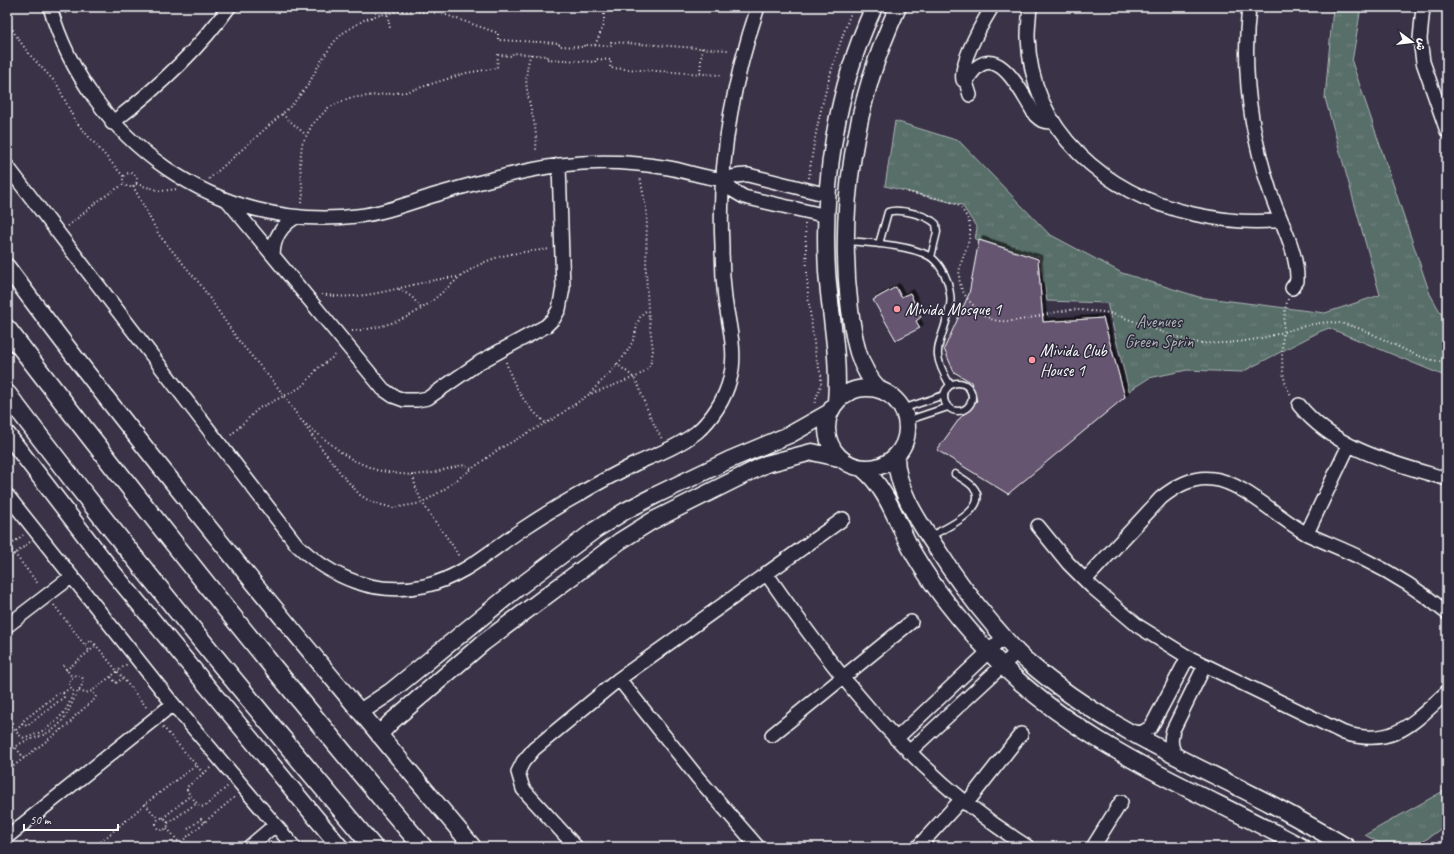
<svg xmlns="http://www.w3.org/2000/svg" width="1454" height="854" viewBox="0 0 1454 854" font-family="Caveat,'Playpen Sans Arabic',sans-serif">
<style>
.grass{fill:url(#grass-tufts);stroke:#acb6b4}
.building{fill:#655570;stroke:#fff;filter:url(#shadow)}
.lines{fill:none;stroke-linecap:round;stroke-linejoin:round}
.service-casing{stroke:#fff;stroke-width:9}
.minor-casing{stroke:#fff;stroke-width:16}
.tertiary-casing{stroke:#fff;stroke-width:19}
.secondary-casing{stroke:#fff;stroke-width:21}
.path{stroke:#fff;stroke-width:2;stroke-dasharray:1 3;stroke-linecap:butt}
.service{stroke:#2f2a3d;stroke-width:6}
.minor{stroke:#2f2a3d;stroke-width:13}
.tertiary{stroke:#2f2a3d;stroke-width:16}
.secondary{stroke:#2f2a3d;stroke-width:18}
.poi-dot{fill:#ff9aa2;stroke:#2f2a3d;stroke-width:1.5}
.labels{text-anchor:middle;stroke-width:3;stroke-linejoin:round;paint-order:stroke}
.poi-label{font-size:17px;fill:#fff;stroke:#2f2a3d;text-anchor:start}
.park-label{font-size:17px;fill:#acb6b4;stroke:#2f2a3d}
</style>
<defs>
<pattern id="grass-tufts" width="24" height="20" patternUnits="userSpaceOnUse"><rect width="24" height="20" fill="#586e69"/><path d="M3 7l-1-3M5 7V3M7 7l1-3M15 17l-1-3M17 17v-4M19 17l1-3" fill="none" stroke="#718480"/></pattern>
<filter id="shadow"><feDropShadow dx="3.5" dy="-3.5" stdDeviation="0" flood-color="#0009"/></filter>
</defs>
<rect width="100%" height="100%" fill="#3a3347"/>
<filter id="ink" filterUnits="userSpaceOnUse"><feTurbulence type="fractalNoise" baseFrequency=".025" numOctaves="2"/><feDisplacementMap in="SourceGraphic" scale="8" xChannelSelector="R" yChannelSelector="G"/><feConvolveMatrix kernelMatrix="1 2 1 2 8 2 1 2 1" color-interpolation-filters="sRGB"/></filter>
<g filter="url(#ink)">
<!-- grass -->
<path class="grass" d="M1333 7H1361L1352 62 1430 294 1447 324V377L1329 328 1321 331 1242 372 1187 370 1149 378 1129 391 1107 303 1047 301 1040 257 975 239 977 228 962 205 885 186 895 121 959 141 1049 234 1122 273 1199 297 1325 313 1380 295 1325 98Z
M1447 789V824L1416 847H1387L1365 835Z"/>
<!-- building -->
<path class="building" d="M979 240 1038 259 1043 322 1103 318 1125 397 1008 494 937 450 960 418 977 401 971 382 954 372 944 349 969 294Z
M896 287 901 297 910 293 921 317 916 321 920 328 896 340 873 300Z"/>
<g class="lines">
<defs>
<path id="service" d="M848 241C870 243 910 245 929 256 938 261 945 274 948 283 950 293 952 300 949 310 941 348 928 347 950 385
M879 244 888 212C898 208 928 215 936 224L937 232 931 257
M944 397a14 14 0 1 1 28 0a14 14 0 1 1-28 0Z
M902 409 944 395
M906 421 948 407
M929 537C943 529 992 509 973 487 969 482 961 478 955 474"/>
<path id="minor" d="M50 7C88 140 218 233 357 216 384 213 409 203 435 195 476 183 518 171 561 165 597 160 634 162 669 168 686 171 704 178 721 179 729 179 738 174 748 175L828 195
M1030 7C1029 17 1028 27 1028 37 1031 132 1106 194 1193 214 1221 220 1251 224 1280 220
M1249 7C1242 69 1250 131 1270 191 1279 220 1298 250 1297 281L1292 288
M1423 7 1420 39 1423 62 1447 131
M966 82C993 32 1021 91 1035 115 1041 121 1045 123 1053 121
M970 95 966 82 963 80C959 63 983 22 992 7
M112 123C156 89 197 52 229 7
M7 166 297 545C332 578 375 596 424 586 461 578 490 551 521 530 539 518 558 506 578 495 597 483 617 473 637 463 658 454 679 446 697 432 712 419 725 399 730 379 737 353 729 326 725 299 723 282 722 263 722 246 718 165 732 84 758 7
M723 179 732 190 744 197 827 216
M228 201 383 389 393 396 404 400H417L428 398 480 362 546 326 554 318 559 309 563 288 559 165
M273 254C274 237 281 226 296 217
M1299 405C1335 450 1393 463 1447 479
M7 495 173 704 294 847
M1038 526 1068 563 1092 587 1138 626 1188 657 1344 733C1393 748 1413 723 1447 692
M1307 533 1349 445
M766 573C840 680 916 777 1028 847
M1085 580 1161 498C1176 486 1193 476 1213 479 1243 482 1279 519 1307 534 1326 543 1346 550 1365 560 1394 574 1422 592 1447 613
M7 626 71 577
M619 679 698 778 758 847
M1128 731 1141 733 1151 727 1188 657
M772 735 911 622
M896 739 1004 637
M909 752 1017 652
M1180 759C1170 751 1170 740 1173 730L1205 665
M966 804 1021 734
M7 837 173 704
M249 847 275 825
M576 847 523 789 518 772 523 762 534 749 619 679 843 519
M918 847 961 800
M1093 847 1121 802"/>
<path id="tertiary" d="M7 267C154 466 314 657 473 847
M827 428a40 40 0 1 1 80 0a40 40 0 1 1-80 0Z
M880 390C858 368 854 340 850 310 837 208 855 100 898 7
M836 402C840 358 830 315 827 271 822 182 836 89 874 7
M7 434 112 571 340 847
M896 456C896 489 919 522 937 549 954 576 973 601 994 626 1005 638 1015 652 1028 662 1100 725 1188 761 1271 804 1297 818 1322 832 1347 847
M863 469C889 490 898 528 915 556 935 590 962 623 989 652 1077 746 1192 787 1302 847
M360 712 390 692 519 587 595 530 625 511 656 495 729 460 791 434 830 412
M379 735 391 722 483 643 620 541 652 521 766 464 812 452 839 458"/>
<path id="secondary" d="M7 329C142 505 279 679 423 847
M7 394C124 549 248 699 373 847"/>
</defs>
<!-- service casing -->
<use href="#service" class="service-casing"/>
<!-- minor casing -->
<use href="#minor" class="minor-casing"/>
<!-- tertiary casing -->
<use href="#tertiary" class="tertiary-casing"/>
<!-- secondary casing -->
<use href="#secondary" class="secondary-casing"/>
<!-- path -->
<path class="path" d="M386 7 390 28
M65 13 76 7
M7 19 15 34 29 54 57 84 75 121 124 177
M595 45 604 25V7
M531 54C517 92 539 113 536 150
M700 73 702 48
M282 114 306 135
M123 180a7 7 0 1 1 14 0a7 7 0 1 1-14 0Z
M809 178C816 118 832 63 853 7
M209 179 292 105 308 85 321 61 334 42 343 33 364 20 375 16 401 11 432 12 446 15 498 33V40L559 43V46L584 47V45L611 46V42L728 50
M136 184 161 191 177 189
M133 186 159 235 200 284 238 340 276 385 313 437 342 475 360 495 371 502 393 508 422 503 443 490 499 449 555 418 588 395 638 376 648 368 651 362 653 350 648 310 646 271 647 213 640 177
M908 192C924 197 945 197 959 206 961 208 963 211 965 214 985 245 937 268 973 305 978 310 984 316 991 319 1013 328 1055 308 1079 310 1089 311 1099 311 1109 313 1134 320 1158 332 1183 339 1190 341 1196 343 1203 343 1223 344 1242 342 1262 338 1285 333 1316 319 1339 323 1377 329 1408 360 1447 362
M301 203 303 196 300 164 302 144 312 125 328 108 349 98 406 92 466 73 497 68 498 55 512 56 513 53 547 56 546 59 595 62 596 59 611 60 610 68 721 75
M805 224 808 296 816 358 821 375V385L814 404
M68 226 102 198 124 184
M399 289 412 297 421 308
M322 294C367 304 413 280 458 277
M1288 299 1285 309C1284 333 1276 377 1292 396
M352 331C376 329 401 322 421 309 442 295 457 276 479 265 501 253 526 252 550 249
M506 362C514 387 525 406 546 423
M616 364C644 382 636 385 648 411 652 421 657 430 662 439
M590 393C605 377 625 360 633 340 638 329 636 315 648 310
M303 422 342 453 353 460 376 470 400 474 413 475 432 473 462 465 471 468
M231 435 259 408 294 391 304 385 318 368 336 355
M413 475C418 509 444 527 459 557
M7 544 39 585
M7 548 23 535
M7 560 30 542
M54 605 90 652
M95 644 148 709
M63 665 72 677
M66 670 96 646 91 640 85 645
M111 677 116 683 123 678
M79 691 85 693 92 691 127 664
M60 692H63L64 697 27 726 22 723 23 721Z
M63 693 70 688
M7 726C16 728 17 736 25 738 47 732 69 715 73 691L69 685 70 679 76 675C89 677 81 687 77 693 70 706 67 719 54 729 44 736 34 738 23 742 17 745 14 750 7 750
M163 727 203 773
M16 730 23 724
M16 748 24 758
M210 768 187 787V791L199 806 204 807 228 786
M7 771 70 723 75 716 95 699 96 696 92 691
M145 804 158 819
M156 824a6 6 0 1 1 12 0a6 6 0 1 1-12 0Z
M163 818 191 795
M168 823 197 803
M167 828 183 847
M188 829 201 819 205 822
M95 847 145 804 196 765
M160 847H161
M175 847 236 796"/>
<!-- service -->
<use href="#service" class="service"/>
<!-- minor -->
<use href="#minor" class="minor"/>
<!-- tertiary -->
<use href="#tertiary" class="tertiary"/>
<!-- secondary -->
<use href="#secondary" class="secondary"/>
</g>
</g>
<!-- markers -->
<g class="poi-dot">
<circle cx="897" cy="309" r="4"/>
<circle cx="1032" cy="360" r="4"/>
</g>
<g class="labels">
<!-- poi labels -->
<g class="poi-label">
<text x="905" y="315">Mivida Mosque 1</text>
<text x="1040" y="356">Mivida Club<tspan x="1040" dy="20">House 1</tspan></text>
</g>
<!-- park labels -->
<g class="park-label">
<text x="1159" y="327">Avenues<tspan x="1159" dy="20">Green Sprin</tspan></text>
</g>
</g>
<!-- margin -->
<rect width="1454" height="854" fill="none" stroke="#2f2a3d" stroke-width="24"/>
<rect x="12" y="12" width="1430" height="830" fill="none" stroke="#fff" stroke-width="1.5" filter="url(#ink)"/>
<!-- north arrow -->
<g transform="translate(1412 42) rotate(105)" stroke="#2f2a3d" stroke-width="3" paint-order="stroke">
<path d="M0-3L7 15L0 10L-7 15Z" fill="#ffffff"/>
<text y="-6" font-size="11" font-weight="bold" text-anchor="middle" fill="#ffffff">ش</text>
</g>
<!-- scale -->
<path d="M24 824v6h94v-6" fill="none" stroke="#ffffff" stroke-width="2"/>
<text x="30" y="824" font-size="12" fill="#ffffff" stroke="#2f2a3d" stroke-width="3" paint-order="stroke">50 m</text>
</svg>
